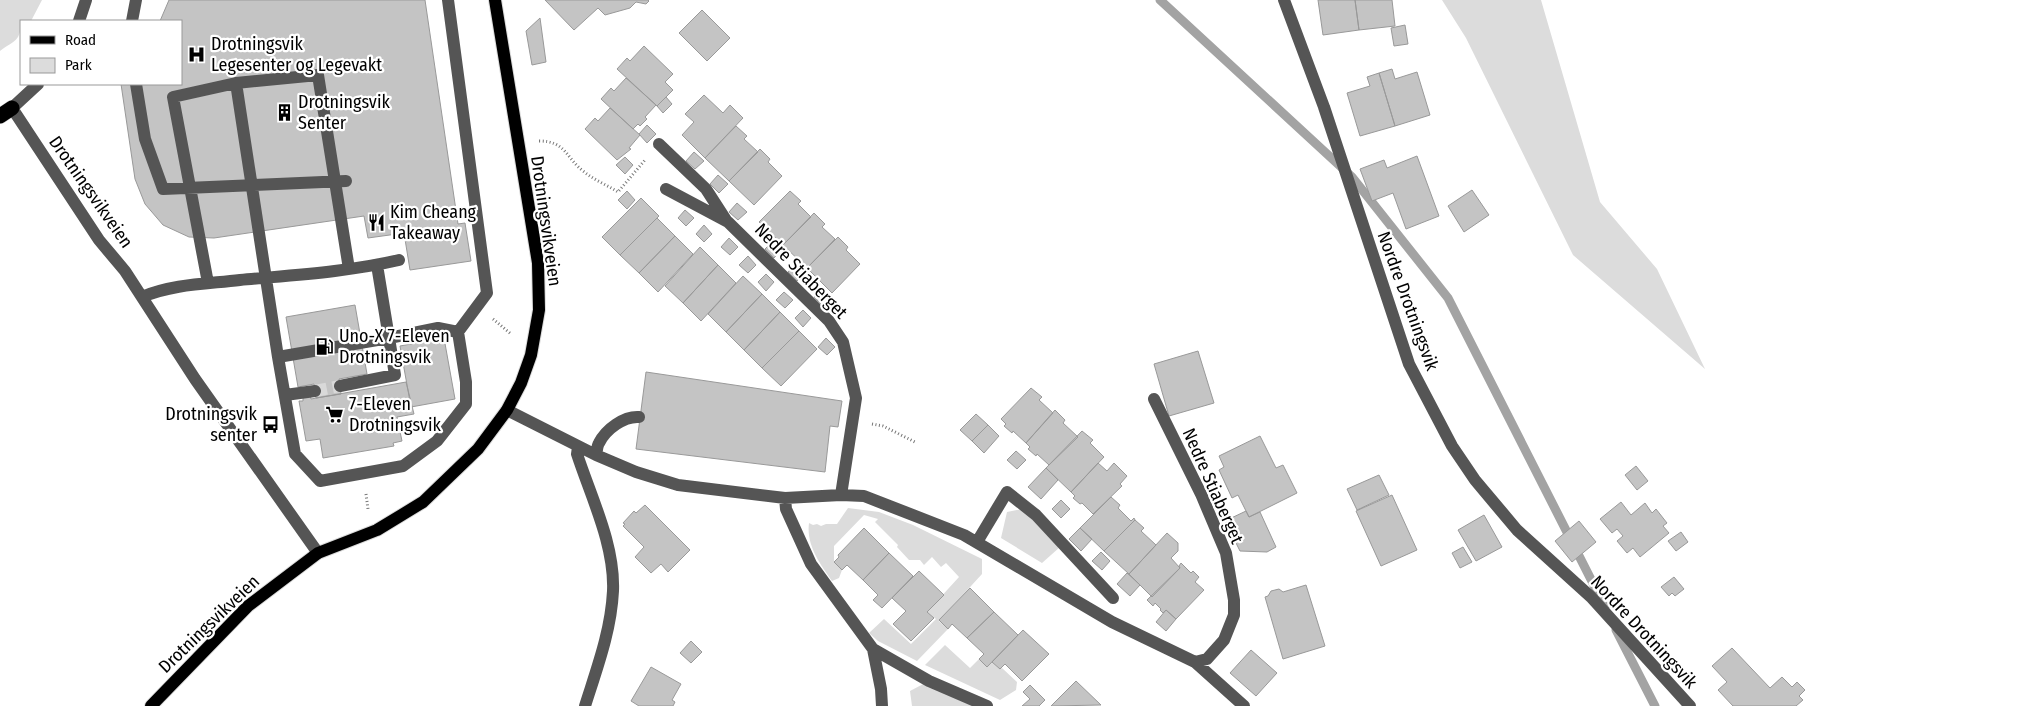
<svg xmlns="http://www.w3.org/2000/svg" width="2018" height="706" viewBox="0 0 2018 706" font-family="'Fira Sans Condensed',sans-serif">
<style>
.green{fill:#dcdcdc}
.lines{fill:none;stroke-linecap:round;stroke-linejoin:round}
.stream{stroke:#a3a3a3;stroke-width:9}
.building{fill:#c4c4c4;stroke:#999}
.minor-tunnel{stroke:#d9d9d9;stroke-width:12;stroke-dasharray:12 6;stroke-linecap:butt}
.major-casing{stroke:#dbdbdb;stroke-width:14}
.highway-casing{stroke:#dbdbdb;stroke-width:16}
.path{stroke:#777;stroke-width:3;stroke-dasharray:1 2.5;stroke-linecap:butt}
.minor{stroke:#555;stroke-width:12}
.major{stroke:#000;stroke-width:12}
.highway{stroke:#000;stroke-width:15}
.labels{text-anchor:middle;stroke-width:4.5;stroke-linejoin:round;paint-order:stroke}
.poi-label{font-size:18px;fill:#000;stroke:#fff;text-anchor:start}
.street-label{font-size:18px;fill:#000;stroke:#fff}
</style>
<rect width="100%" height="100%" fill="#fff"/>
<!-- green -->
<path class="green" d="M0 0H42L31 21H21C21 41 15 40 0 51Z
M1442 0H1541L1600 202 1657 269 1705 369 1573 255 1466 38Z
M848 508 879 512 913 525 982 559V574L939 621 948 629 917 661 878 641 869 633 884 619 911 644 936 619 927 612 959 577 946 563 941 567 932 557 924 565 920 560H909L897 547 898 545 875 522 878 519 864 515 834 546V562L842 570 839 578 832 581C820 564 806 545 809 523L813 525 817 524 821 526 826 524H837Z
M1022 509 1060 547 1042 563 1001 538 1007 512Z
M945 645 970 668 979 659 987 667 992 662 1000 669 1002 668 1017 682 1016 690 1000 700 925 665Z
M929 681 983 706H912L910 691Z"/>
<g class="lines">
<!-- stream -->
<path class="stream" d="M1160 0 1352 177 1448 298 1605 607
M1616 630 1655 706"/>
</g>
<!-- building -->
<path class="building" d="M169 0H425L458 224 465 223 471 261 410 270 404 233 368 238 364 216 214 238 189 237 163 225 145 204 135 179 121 84H181V21H160Z
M545 0H648L649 1 646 4 636 2 630 8 605 15 598 8 574 30Z
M1318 0H1355L1359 30 1323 35Z
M1355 0H1392L1395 26 1359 30Z
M702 10 730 38 707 61 679 33Z
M540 18 546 62 532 65 526 31Z
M1405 25 1408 44 1394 46 1391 28Z
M644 46 673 74 665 82 673 90 657 106 617 69 627 58 630 61Z
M1392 69 1395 79 1417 72 1430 115 1395 126 1379 73Z
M1379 73 1395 126 1360 136 1347 93 1370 86 1367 77Z
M626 78 656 105 645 117 647 119 640 126 638 124 633 129 601 99 611 88 614 91Z
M704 95 723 113 730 105 743 118 705 158 682 135 694 122 685 114Z
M666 97 672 104 663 113 657 106Z
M610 108 640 135 629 148 631 149 617 160 585 129 595 118 598 121Z
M647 125 656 134 647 143 639 134Z
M736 126 747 136 744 139 758 152 729 181 705 158Z
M760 149 770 159 768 162 782 176 754 205 729 181Z
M694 152 704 161 695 169 686 161Z
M1417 156 1439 216 1406 229 1393 193 1372 201 1360 169 1384 160 1387 168Z
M625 157 633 165 625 174 616 165Z
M718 175 728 184 719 193 710 184Z
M1472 190 1489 215 1464 232 1448 206Z
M627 191 635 200 627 209 618 200Z
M790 191 801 201 798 204 811 217 783 245 759 222Z
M641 198 659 216 620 255 602 237Z
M737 203 747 212 738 220 729 212Z
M685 210 694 218 686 226 678 218Z
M814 213 825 224 822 227 835 239 807 268 783 245Z
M657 218 675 236 639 273 620 255Z
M704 225 712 234 704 242 696 234Z
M675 236 693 254 658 292 639 273Z
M838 237 848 247 846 250 860 264 832 293 807 268Z
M729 238 738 247 730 255 721 247Z
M773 241 782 249 774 258 765 249Z
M700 247 718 265 683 303 665 286Z
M748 256 756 265 748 273 739 265Z
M796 263 806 272 797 281 788 272Z
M718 265 736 283 701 321 683 303Z
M766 274 774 282 766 291 758 282Z
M743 276 762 294 726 332 708 314Z
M822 288 831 297 823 306 814 297Z
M784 292 793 300 785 308 776 300Z
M762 294 780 312 744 350 726 332Z
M355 305 367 374 339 379 341 394 316 398 314 384 298 387 286 317Z
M803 310 811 318 803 327 795 318Z
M780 312 799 331 762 368 744 350Z
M799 331 817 349 781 386 762 368Z
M444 338 455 399 411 407 400 346Z
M826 338 835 347 827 355 818 347Z
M1198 351 1214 403 1169 416 1154 364Z
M646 372 842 401 838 427 830 426 825 472 636 449Z
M406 382 414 414 397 417 402 441 393 443 394 446 323 458 320 439 306 441 299 401H303V396L310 394 311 399Z
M1031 388 1042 397 1039 400 1053 413 1026 443 1013 431 1012 433 1004 426 1006 424 1001 419Z
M1055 410 1065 420 1063 423 1078 437 1049 465 1037 454 1036 456 1028 449 1030 447 1026 443Z
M976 414 988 425 972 441 960 430Z
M988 425 999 436 984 453 972 441Z
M1082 431 1093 440 1090 443 1104 457 1071 492 1046 468Z
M1260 436 1276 468 1283 465 1297 493 1249 517 1238 495 1232 498 1219 470 1224 467 1219 456Z
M1016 451 1026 460 1017 469 1007 460Z
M1098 463 1107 471 1114 463 1127 476 1120 484 1122 486 1093 514 1082 503 1080 504 1073 498 1075 496 1071 492Z
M1636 466 1648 481 1637 490 1625 475Z
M1046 468 1058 480 1041 499 1028 487Z
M1379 475 1389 495 1357 510 1347 489Z
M1392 495 1417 550 1381 566 1356 511Z
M1111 497 1120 505 1118 508 1131 521 1134 518 1135 520 1104 551 1080 528Z
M1061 500 1070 509 1061 518 1052 509Z
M1621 502 1631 515 1645 503 1652 513 1656 509 1667 523 1663 526 1669 533 1640 557 1633 548 1627 553 1617 541 1623 536 1617 529 1612 533 1600 519Z
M645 505 690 550 668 572 661 564 651 573 635 557 644 547 623 526 625 524 623 523 634 511 636 513Z
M1246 511 1249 517 1260 512 1276 547 1267 552 1240 551 1225 521Z
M1484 515 1502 547 1476 561 1458 530Z
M1135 520 1144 528 1141 531 1156 545 1129 574 1104 551Z
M1579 521 1596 542 1572 562 1555 541Z
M864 528 889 553 863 580 847 565 842 570 834 562 839 557 838 555Z
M1080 528 1092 539 1081 551 1069 539Z
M1681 532 1688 542 1676 551 1668 541Z
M1167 533 1178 543V551L1171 558 1180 568 1152 597 1129 574Z
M1463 547 1472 562 1460 568 1452 553Z
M1101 552 1110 561 1102 570 1092 561Z
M889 553 913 576 882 608 873 600 878 595 863 580Z
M1181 563 1191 573 1193 571 1199 577 1195 582 1204 590 1176 619 1166 610 1163 613 1160 610 1161 609 1155 603 1153 606 1147 600 1180 568 1179 566Z
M919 571 944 595 927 612 934 618 911 641 893 624 906 611 892 598Z
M1127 573 1140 585 1130 596 1117 584Z
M1674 577 1684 589 1675 596 1672 593 1669 596 1661 587Z
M1306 585 1325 646 1283 659 1265 597 1268 596 1271 591 1279 589 1283 592Z
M970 588 994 612 967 638 952 624 948 629 939 620Z
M1166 610 1176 619 1166 631 1156 622Z
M994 612 1018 635 987 667 979 659 984 654 967 638Z
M1023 630 1049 654 1022 681 1005 664 1000 669 992 662Z
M691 641 702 652 691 663 680 653Z
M1732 648 1770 688 1782 677 1792 687 1797 682 1805 690 1799 696 1803 700 1796 706H1733L1718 690 1727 682 1712 666Z
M1251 650 1277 673 1256 696 1230 673Z
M651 667 681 684 672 700 675 702 673 706H639L631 701Z
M1076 681 1101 705 1051 706Z
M1030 685 1045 700 1039 706H1022L1030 699 1023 692Z"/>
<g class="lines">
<!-- minor-tunnel -->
<path class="minor-tunnel" d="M315 391 340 386"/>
<defs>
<path id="major" d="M151 706 248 606 318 553 377 530 423 502 478 449 507 410 521 383 531 355 539 310 538 263 495 0"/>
<path id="highway" d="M0 116 12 108"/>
</defs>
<!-- major casing -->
<use href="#major" class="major-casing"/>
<!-- highway casing -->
<use href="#highway" class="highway-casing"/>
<!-- path -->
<path class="path" d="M539 141C566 141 566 158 583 171 594 180 607 185 618 192L645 160
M493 319 511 334
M872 424 883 426 915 442
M366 494 368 509"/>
<!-- minor -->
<path class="minor" d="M448 0 487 293 458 332
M1284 0 1324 107 1409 364 1452 446 1475 480 1517 530 1591 597 1690 706
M79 21 86 0
M132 21 136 0
M38 84 12 108 99 240 125 271 195 379 318 553
M136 84 145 139 163 189 346 181
M659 144 706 189 726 220
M666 189 728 222 829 321 843 342 856 398 841 495
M208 283 173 97 236 83
M142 297C173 284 206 284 240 280 293 275 347 272 399 260
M278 357 389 338 377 265
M340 386 395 375 389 338 438 328 458 332 466 382V404L437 441 403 466 320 481 295 454 278 357 236 83 318 75 349 269
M285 395 315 391
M1154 399 1201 494 1226 553 1234 600V615L1224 640 1207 659 1195 662
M507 410 596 455 636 472 678 485 785 498 841 495 864 496 964 535 1112 622 1195 662 1244 706
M578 447 577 454C591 497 615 545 613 591 611 631 597 668 585 706
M596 455C597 451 597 446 599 443 606 429 624 416 639 417
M785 498 786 509 811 564 873 649 881 689 882 706
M977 542 1007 492 1036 515 1113 598
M873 649 929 681 987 706"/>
<!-- major -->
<use href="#major" class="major"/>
<!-- highway -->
<use href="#highway" class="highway"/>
</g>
<!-- icons -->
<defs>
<symbol id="hospital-bare" viewBox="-9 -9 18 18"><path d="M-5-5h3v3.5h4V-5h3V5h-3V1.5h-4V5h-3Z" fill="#000" stroke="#fff" stroke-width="2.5" paint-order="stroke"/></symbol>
<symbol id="building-bare" viewBox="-9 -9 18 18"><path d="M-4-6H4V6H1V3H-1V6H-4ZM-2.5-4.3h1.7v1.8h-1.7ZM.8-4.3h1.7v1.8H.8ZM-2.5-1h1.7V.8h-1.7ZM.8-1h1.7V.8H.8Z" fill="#000" stroke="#fff" stroke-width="2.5" paint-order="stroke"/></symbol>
<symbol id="restaurant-bare" viewBox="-9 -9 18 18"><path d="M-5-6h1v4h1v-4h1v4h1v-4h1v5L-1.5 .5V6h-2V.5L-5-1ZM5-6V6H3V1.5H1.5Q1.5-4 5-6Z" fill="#000" stroke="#fff" stroke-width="2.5" paint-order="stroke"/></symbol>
<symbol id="fuel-bare" viewBox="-9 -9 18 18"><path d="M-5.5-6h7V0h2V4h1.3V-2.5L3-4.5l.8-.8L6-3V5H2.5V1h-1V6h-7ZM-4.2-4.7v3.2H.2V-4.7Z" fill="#000" stroke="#fff" stroke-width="2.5" paint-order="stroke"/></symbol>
<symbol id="supermarket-bare" viewBox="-9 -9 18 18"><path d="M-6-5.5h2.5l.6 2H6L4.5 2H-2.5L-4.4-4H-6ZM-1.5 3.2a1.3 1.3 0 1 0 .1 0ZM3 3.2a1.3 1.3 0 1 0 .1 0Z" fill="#000" stroke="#fff" stroke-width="2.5" paint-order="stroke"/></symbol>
<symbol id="bus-bare" viewBox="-9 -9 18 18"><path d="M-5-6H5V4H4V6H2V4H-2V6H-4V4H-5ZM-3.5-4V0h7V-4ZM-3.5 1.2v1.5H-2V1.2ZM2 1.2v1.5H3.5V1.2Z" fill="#000" stroke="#fff" stroke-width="2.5" paint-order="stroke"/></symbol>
</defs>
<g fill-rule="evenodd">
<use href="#hospital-bare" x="184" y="42" width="25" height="25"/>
<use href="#building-bare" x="272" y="100" width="25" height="25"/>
<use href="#restaurant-bare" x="364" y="210" width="25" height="25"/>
<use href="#fuel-bare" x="312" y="334" width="25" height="25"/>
<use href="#supermarket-bare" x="322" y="402" width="25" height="25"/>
<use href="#bus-bare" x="258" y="412" width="25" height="25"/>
</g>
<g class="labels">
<!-- poi labels -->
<g class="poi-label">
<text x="211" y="50">Drotningsvik<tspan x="211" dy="21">Legesenter og Legevakt</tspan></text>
<text x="298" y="108">Drotningsvik<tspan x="298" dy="21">Senter</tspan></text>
<text x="390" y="218">Kim Cheang<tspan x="390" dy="21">Takeaway</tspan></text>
<text x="339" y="342">Uno-X 7-Eleven<tspan x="339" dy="21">Drotningsvik</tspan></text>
<text x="349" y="410">7-Eleven<tspan x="349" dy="21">Drotningsvik</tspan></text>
<text x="257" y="420" text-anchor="end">Drotningsvik<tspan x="257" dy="21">senter</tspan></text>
</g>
<!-- street labels -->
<g class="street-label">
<text transform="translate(91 192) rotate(55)" y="6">Drotningsvikveien</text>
<text transform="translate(546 221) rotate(82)" y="6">Drotningsvikveien</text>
<text transform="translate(801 271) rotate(46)" y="6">Nedre Stiaberget</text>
<text transform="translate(1408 301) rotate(70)" y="6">Nordre Drotningsvik</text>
<text transform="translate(1213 486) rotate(66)" y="6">Nedre Stiaberget</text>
<text transform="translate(209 624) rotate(-44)" y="6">Drotningsvikveien</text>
<text transform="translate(1644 632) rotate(47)" y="6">Nordre Drotningsvik</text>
</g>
</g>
<!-- legend -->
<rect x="20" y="20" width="162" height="65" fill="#ffffff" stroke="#999999"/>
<rect x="30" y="36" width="25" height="8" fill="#000000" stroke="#999999"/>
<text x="65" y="45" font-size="15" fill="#000000">Road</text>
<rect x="30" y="58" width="25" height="15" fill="#dcdcdc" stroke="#999999"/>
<text x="65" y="70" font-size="15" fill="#000000">Park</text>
</svg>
